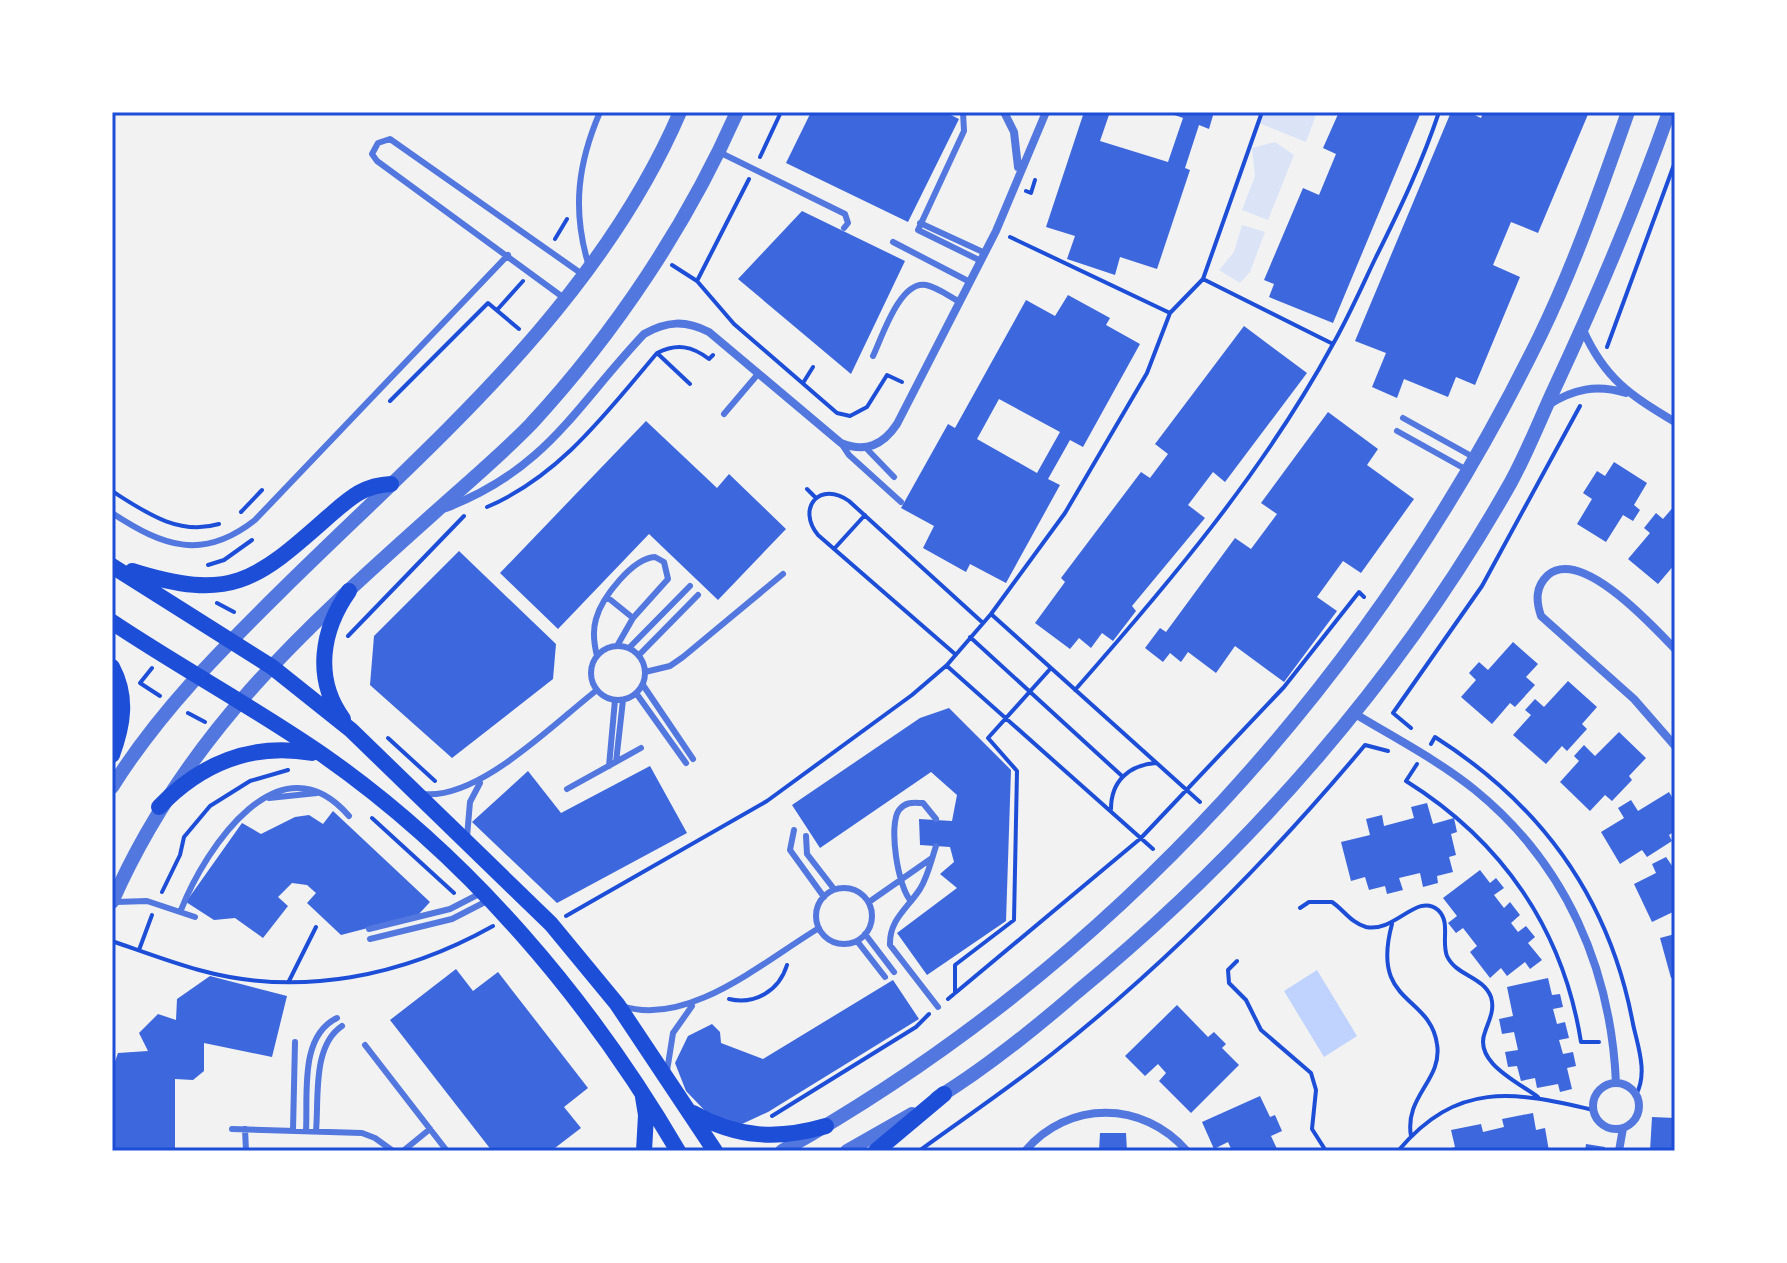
<svg xmlns="http://www.w3.org/2000/svg" width="1787" height="1263" viewBox="0 0 1787 1263" font-family="'DM Sans',sans-serif">
<style>
.green{fill:#dbe4f7}
.water{fill:#bfd3fe}
.building{fill:#3d67dc;fill-rule:evenodd}
.lines{fill:none;stroke-linecap:round;stroke-linejoin:round}
.path{stroke:#1d4ed8;stroke-width:4}
.service{stroke:#5277de;stroke-width:6}
.minor{stroke:#5277de;stroke-width:8}
.tertiary{stroke:#5277de;stroke-width:14}
.secondary{stroke:#1d4ed8;stroke-width:16}
.neatline{fill:none;stroke:#1d4ed8;stroke-width:3}
</style>
<rect width="100%" height="100%" fill="#f2f2f2"/>
<!-- green -->
<path class="green" d="M1264 112H1317L1306 142 1259 123Z
M1275 142 1294 155 1268 220 1242 210 1255 176 1252 148Z
M1242 225 1265 232 1250 272 1240 283 1219 270 1234 252Z"/>
<!-- water -->
<path class="water" d="M1317 970 1357 1036 1324 1057 1284 991Z"/>
<!-- building -->
<path class="building" d="M811 112H945L959 119 908 222 786 163Z
M1084 112H1110L1100 141 1168 162 1183 118 1166 112H1214L1209 129 1199 125 1185 168 1190 170 1157 269 1120 257 1115 275 1067 259 1075 236 1046 227Z
M1339 112H1421L1333 323 1269 297 1274 284 1264 280 1303 188 1319 195 1336 154 1323 148Z
M1451 112H1468L1481 118 1483 112H1589L1538 233 1511 222 1493 265 1520 277 1475 385 1456 377 1448 397 1404 379 1397 398 1372 387 1386 353 1355 341Z
M802 211 905 261 851 374 738 279Z
M1068 295 1110 318 1106 325 1140 344 1083 447 1070 440 1048 479 1060 485 1006 583 970 564 966 572 923 548 934 526 901 508 948 424 955 428 1026 300 1055 316ZM999 399 1060 432 1037 473 977 439Z
M1244 326 1307 373 1225 482 1213 472 1188 505 1205 518 1132 606 1136 611 1113 641 1102 633 1091 648 1079 638 1070 649 1035 623 1065 582 1061 578 1141 472 1150 478 1168 454 1155 444Z
M1328 412 1378 449 1367 465 1414 499 1361 573 1343 561 1317 597 1337 611 1284 682 1235 646 1216 673 1188 652 1181 662 1170 653 1163 662 1145 648 1160 628 1166 632 1235 538 1251 549 1277 514 1261 503Z
M646 421 717 488 729 474 786 529 718 600 649 534 558 629 500 573Z
M1614 462 1647 483 1634 505 1640 510 1633 521 1623 515 1606 542 1577 524 1592 499 1583 493 1597 471 1605 476Z
M1675 505V564L1658 584 1628 559 1650 533 1644 528 1656 513 1663 519Z
M459 551 556 644 553 679 452 758 370 685 374 636Z
M1513 642 1538 664 1526 677 1535 685 1515 707 1510 703 1492 724 1461 697 1476 680 1469 673 1479 662 1488 670Z
M1568 681 1597 707 1582 724 1587 729 1567 751 1562 746 1546 764 1513 735 1531 715 1525 710 1535 699 1544 707Z
M949 708 1011 770 1006 921 927 975 897 933 957 888 940 874 954 862 950 847 920 845 919 819 952 821 957 795 931 772 820 848 792 805 920 718Z
M1619 732 1646 758 1629 776 1632 780 1612 801 1605 795 1590 811 1560 782 1579 761 1574 756 1584 745 1595 756Z
M650 766 687 833 557 903 472 822 528 771 561 813Z
M1669 792 1675 802V831L1669 835 1672 841 1647 857 1642 850 1620 864 1601 832 1624 818 1618 808 1631 800 1638 811Z
M1427 803 1433 824 1454 818 1457 832 1451 834 1456 855 1449 857 1453 872 1437 876 1438 883 1423 887 1420 873 1399 878 1403 890 1387 894 1385 886 1369 890 1365 877 1351 881 1341 842 1370 835 1366 819 1382 815 1384 826 1414 818 1411 807Z
M333 811 430 902 418 915 341 935 307 903 316 893 307 885 292 883 278 897 288 906 263 938 235 918 214 920 186 902 242 823 261 834 295 817 309 815 323 824Z
M1666 857 1675 870V911L1652 922 1634 884 1656 873 1652 864Z
M1480 870 1490 883 1496 878 1504 888 1494 895 1504 908 1510 902 1520 915 1511 923 1518 932 1526 926 1535 937 1528 943 1542 960 1530 969 1525 962 1507 976 1501 968 1490 978 1470 952 1477 946 1463 928 1456 933 1448 923 1457 916 1443 898Z
M1675 934V977L1671 978 1660 938Z
M456 969 473 991 498 972 588 1088 564 1107 581 1128 551 1151H492L390 1020Z
M210 976 287 996 272 1057 204 1043V1071L193 1080 175 1079V1151H112V1070L118 1053 148 1051 139 1033 158 1014 176 1020 177 999Z
M1548 978 1552 995 1560 994 1563 1007 1553 1009 1557 1024 1565 1022 1569 1038 1559 1040 1563 1054 1573 1052 1576 1066 1567 1068 1572 1089 1560 1092 1558 1084 1537 1088 1535 1078 1521 1081 1517 1066 1508 1067 1505 1052 1518 1050 1514 1032 1502 1034 1499 1019 1513 1016 1507 987Z
M893 980 919 1019 768 1112 742 1124 712 1118 686 1091 675 1063 688 1036 712 1024 720 1032 721 1043 763 1059Z
M1177 1005 1208 1037 1214 1032 1226 1044 1222 1048 1239 1065 1191 1113 1159 1081 1166 1073 1158 1064 1145 1076 1125 1056Z
M1260 1096 1270 1117 1275 1115 1282 1131 1271 1136 1278 1151H1232L1228 1142 1214 1149 1202 1122Z
M1533 1113 1536 1130 1545 1128 1549 1151H1443L1455 1147 1451 1130 1481 1124 1483 1132 1504 1127 1502 1119Z
M1652 1117 1675 1118V1151H1650Z
M1100 1133H1126L1127 1151H1099Z
M1586 1144 1605 1147 1604 1151H1585Z"/>
<g class="lines">
<!-- path -->
<path class="path" d="M760 157 781 112
M749 179 697 281 734 324 837 413 850 416 867 407 887 375 902 382
M1026 191 1031 193 1035 180
M1010 237 1170 313
M555 239 567 219
M672 265 697 281
M1203 279 1333 344
M497 310 523 281
M1607 347 1675 162
M657 353 690 384
M803 383 813 367
M390 401 488 303 519 329
M807 489 816 498
M112 491C145 512 178 536 219 524
M487 507C560 476 607 412 657 353 677 343 692 346 709 359L713 355
M241 512 262 490
M834 549 865 515
M208 565 224 560 252 540
M217 603 234 612
M991 614 1200 802
M348 636 464 516
M970 637 1122 776
M955 654 818 535C796 508 820 480 849 501L983 623
M947 666 1153 849
M152 668 140 683 160 696
M1075 690C1170 582 1264 471 1333 344 1349 316 1362 286 1376 257 1400 209 1422 163 1439 112
M188 713 205 722
M1411 728 1393 713 1482 586 1580 406
M388 738 435 781
M1431 744 1435 737C1542 805 1610 900 1633 1024 1638 1047 1648 1073 1636 1095
M1417 764 1406 781C1502 841 1563 929 1581 1042H1599
M1111 809C1111 781 1129 765 1156 763
M372 818 454 893
M162 892 180 855 184 837 210 806 250 781 288 770
M1300 908 1309 902H1332C1344 910 1351 923 1366 927 1395 933 1417 892 1438 910 1451 922 1441 941 1447 956 1456 976 1483 976 1491 997 1495 1010 1489 1020 1485 1032 1473 1062 1518 1082 1538 1097
M566 916 767 801 912 695 947 665 991 614 1065 513 1147 373 1170 313 1203 279 1262 112
M1392 924C1370 1005 1430 994 1437 1044 1443 1080 1404 1096 1411 1136
M112 941C141 951 170 962 199 970 300 998 404 976 493 926
M139 950 152 915
M1237 961 1228 970 1229 983 1246 1000 1261 1030 1311 1073 1316 1090 1312 1129 1326 1151
M289 981 316 927
M955 993V965L1014 920 1017 771 988 738 1051 668
M729 999C755 1005 779 991 787 965
M948 999 1141 838 1284 687 1359 592 1364 597
M772 1116 916 1027 929 1014
M919 1151C963 1119 1009 1088 1052 1054 1166 964 1272 856 1365 745L1388 751
M1398 1151C1457 1081 1513 1091 1593 1110"/>
<!-- service -->
<path class="service" d="M963 112 964 131 918 230 981 261
M719 152 845 214 848 223 844 228
M920 223 985 253
M893 242 970 282
M588 263C572 209 578 163 600 112
M564 298 377 161 372 154 378 143 390 139 582 274
M873 356C882 337 900 280 926 285 937 287 950 297 960 302
M724 414 758 374
M1403 418 1475 458
M1397 431 1467 470
M841 443 849 455 901 502
M866 448 894 477
M112 513C164 547 203 561 255 520L508 255
M607 597 633 618
M591 673a27 27 0 1 1 54 0a27 27 0 1 1-54 0Z
M629 648 690 586
M639 655 698 595
M597 656C594 644 592 632 596 619 602 597 633 558 655 557L664 562 668 579 633 618 617 646
M645 672 670 666 683 657 783 574
M643 685 693 759
M636 693 686 763
M616 762 623 700
M609 766 615 700
M567 789 641 748
M423 794C479 800 553 724 597 690
M269 798 317 793
M794 830 790 850 824 897
M806 836 807 854 834 889
M467 837 470 802 480 783
M936 846C931 861 928 876 920 889 907 909 889 920 890 945L938 1007
M816 916a28 28 0 1 1 56 0a28 28 0 1 1-56 0Z
M911 901C898 888 888 825 899 810 906 801 914 803 923 803L936 819
M116 902 147 901 195 917
M869 902 932 858
M181 910C206 847 280 736 349 816
M369 929 450 909 481 893
M865 934 894 972
M370 939 452 919 487 901
M857 941 885 977
M622 1006C688 1028 764 961 819 928
M365 1045 447 1151
M667 1071 673 1033 692 1006
M232 1129 362 1133 375 1138 393 1151
M245 1129 246 1151
M293 1130 295 1042
M306 1131C308 1095 299 1036 337 1018
M316 1131C319 1098 312 1046 342 1026
M403 1151 430 1129"/>
<!-- minor -->
<path class="minor" d="M1004 112 1014 132 1018 167
M1583 330C1605 379 1630 395 1675 422
M1548 405C1574 389 1596 384 1626 393
M446 508C547 469 575 407 644 334 667 321 685 320 709 332L841 443C866 453 883 445 897 424L996 231 1046 112
M1675 649C1652 625 1581 547 1548 575 1535 587 1536 601 1541 616L1634 699 1675 746
M1352 712C1393 737 1438 760 1475 790 1566 864 1611 969 1616 1083
M1593 1106a23 23 0 1 1 46 0a23 23 0 1 1-46 0Z
M1025 1151C1068 1100 1143 1100 1187 1151
M1619 1151 1623 1128"/>
<!-- tertiary -->
<path class="tertiary" d="M112 787C159 712 220 651 282 590 430 444 596 307 680 112
M112 902C185 736 301 632 433 514 466 484 500 456 531 424 615 333 687 225 737 112
M937 1098C986 1068 1033 1030 1077 992 1249 851 1402 676 1511 482 1528 451 1541 417 1556 385 1598 295 1636 205 1669 112
M782 1151C1112 966 1374 676 1540 336 1575 264 1601 188 1628 112
M847 1151 912 1114"/>
<!-- secondary -->
<path class="secondary" d="M112 566 272 667 351 730 551 924 617 1004 715 1151
M132 571C230 602 255 582 328 517 349 499 363 485 391 484
M112 622C181 668 255 708 323 755 469 857 589 999 678 1151
M112 667C128 697 123 725 112 755
M343 719C313 678 322 629 349 591
M159 807C200 764 252 742 312 753
M643 1097 646 1115 644 1151
M693 1113C737 1138 778 1140 826 1126
M876 1151 944 1094"/>
</g>
<!-- border -->
<rect width="1787" height="1263" fill="none" stroke="#ffffff" stroke-width="228"/>
<rect x="114" y="114" width="1559" height="1035" class="neatline"/>
</svg>
